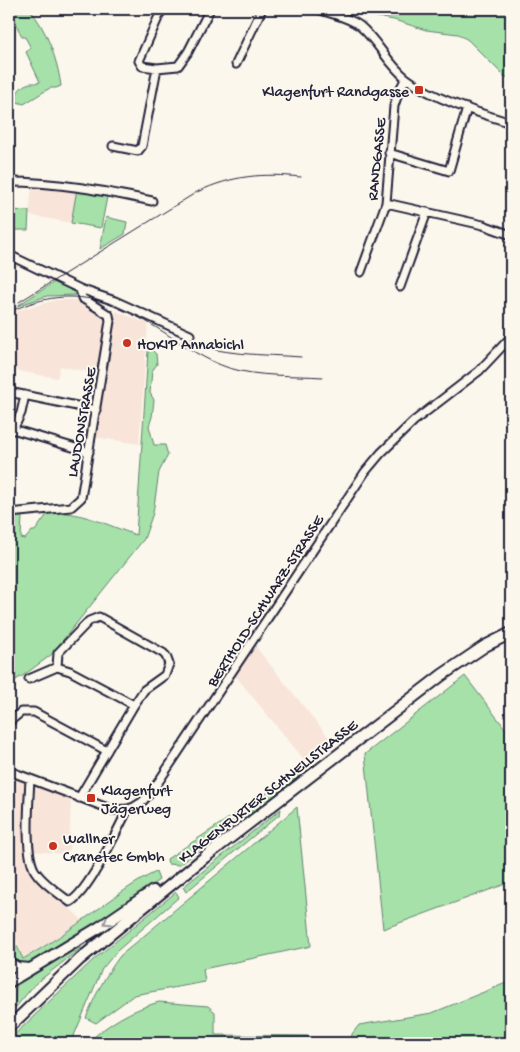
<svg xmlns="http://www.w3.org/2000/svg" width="520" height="1052" viewBox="0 0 520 1052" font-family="'Gochi Hand',sans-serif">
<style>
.built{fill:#f8e4d8}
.green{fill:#a5e1a8;stroke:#648272}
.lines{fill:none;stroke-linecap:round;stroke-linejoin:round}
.minor-casing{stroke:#22223b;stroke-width:11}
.highway-casing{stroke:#22223b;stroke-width:14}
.minor{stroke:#fbf7ec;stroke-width:7}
.highway{stroke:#fbf7ec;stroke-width:10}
.rail{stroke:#22223b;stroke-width:1}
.oneway{stroke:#99979c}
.poi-dot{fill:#c8321e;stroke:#fbf7ec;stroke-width:2}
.labels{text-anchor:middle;stroke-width:4;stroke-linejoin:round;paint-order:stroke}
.poi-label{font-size:16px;fill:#22223b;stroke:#fbf7ec;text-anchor:start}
.street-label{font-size:16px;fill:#22223b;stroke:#fbf7ec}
</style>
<rect width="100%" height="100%" fill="#fbf7ec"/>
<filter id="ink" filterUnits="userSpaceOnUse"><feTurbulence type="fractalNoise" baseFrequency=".02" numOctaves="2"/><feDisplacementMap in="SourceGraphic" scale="10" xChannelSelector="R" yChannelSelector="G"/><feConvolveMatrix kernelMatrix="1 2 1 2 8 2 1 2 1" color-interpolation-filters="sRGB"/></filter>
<g filter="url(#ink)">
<!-- built -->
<path class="built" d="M32 185 77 189 71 223 29 215Z
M57 300H79L108 319 99 374 60 366 57 378 9 369V315L19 310Z
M116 311 148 324 139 444 94 437Z
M255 646 334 744 310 763H307L234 674Z
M9 774 23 779 26 784V851L42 882 82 920 52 941 23 958 15 937 9 939Z
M38 785 71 797 69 854 32 851 31 795 32 789Z"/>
<!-- green -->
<path class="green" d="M9 9H29C46 27 58 61 61 86L56 88H50L24 104 13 101C17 93 21 84 31 83 34 83 37 83 40 82L26 52 31 48 25 37H22L16 24 9 19Z
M339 9H511V78L505 77 468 40 458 34 426 30 394 20 338 10Z
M77 189 103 193 107 197 101 228 71 223Z
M11 210 29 211 28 230H14L13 226 10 225Z
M106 217 127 222 125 234 100 249Z
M56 281 73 290 76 295 47 296 17 306Z
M152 350 156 354 157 364 152 371 150 393 154 400 152 417 149 426 154 445H165L168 455 159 472 153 513 144 539 51 655 24 675 9 684V519L22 516 21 538 25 539 32 531H35L48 513C77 509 109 526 136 535L148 351Z
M465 676 511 736V882L383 929 365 754Z
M307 764 310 767 275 795 179 865 168 864 167 859 270 791Z
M297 807 311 946 203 969 205 982 134 995 96 1023 86 1018C95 995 105 976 120 956Z
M281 809 280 814 186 892 183 887Z
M156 872 159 880 109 915 34 962C24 965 9 965 9 951L17 946 23 959C48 945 71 929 94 912 114 898 134 882 156 872Z
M176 892 179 897 117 951 102 969 73 1038 69 1043H25L14 1035 93 960Z
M81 945V948L35 984 15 1008 16 985Z
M511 981V1043H351L352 1034 359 1025 432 1013Z
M159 1002 208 1006 215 1012V1035L308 1036 309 1043H87C109 1023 131 1010 159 1002Z"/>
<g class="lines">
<defs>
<path id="minor" d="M162 9 139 61 142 66 157 68 178 66 188 52 210 9
M318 9C331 14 349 17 360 26 377 40 388 64 406 78 433 99 479 113 511 123
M236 64 262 9
M113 146 138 151 142 146 157 68
M389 153 449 171 467 108
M9 182C57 182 105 191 152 201
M386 203 483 225 511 235
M9 255 80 289 115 301 190 335
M361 272 386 203 394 106 399 91 406 78
M400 287 427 212
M9 392 96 410
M9 428 89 452
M13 430 21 413 25 395
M9 513 71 507 81 498 110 321 109 315 82 298 80 289
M57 667 58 653 89 621 99 617 163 653 166 656 169 664 165 675 144 690 134 705 79 798
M29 679 57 667 70 671 134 705
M9 722 21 712H34L107 751
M9 771 113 810 128 809 134 807 142 802 153 790 365 472 381 453 414 421 479 371 511 337
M30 779C29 800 24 854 35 871 43 883 58 893 70 902 89 891 117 831 128 809"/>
<path id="highway" d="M9 963 18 968 30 969
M9 982 100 927 153 891
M9 1027 80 959 205 857 442 675 485 646 511 633"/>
</defs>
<!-- minor casing -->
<use href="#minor" class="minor-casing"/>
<!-- highway casing -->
<use href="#highway" class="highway-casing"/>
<!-- minor -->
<use href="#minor" class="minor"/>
<!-- highway -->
<use href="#highway" class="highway"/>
<!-- rail -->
<path class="rail" d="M19 302 197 192C234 175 262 173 301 177
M9 312C70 283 112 299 165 333 186 347 205 360 229 368 258 377 292 375 323 377
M184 340C220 356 262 354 301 357"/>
</g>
<!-- one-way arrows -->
<defs><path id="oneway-chevron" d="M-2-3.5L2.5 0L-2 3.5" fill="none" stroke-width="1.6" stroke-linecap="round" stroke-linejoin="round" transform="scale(1.25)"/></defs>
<use class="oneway" href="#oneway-chevron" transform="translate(107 922) rotate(146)"/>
</g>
<!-- markers -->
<g class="poi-dot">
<rect x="414" y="85" width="10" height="10" rx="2.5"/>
<circle cx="127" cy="343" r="5"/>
<rect x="86" y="793" width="10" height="10" rx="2.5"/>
<circle cx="53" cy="846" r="5"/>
</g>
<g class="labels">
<!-- poi labels -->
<g class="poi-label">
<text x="409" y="96" text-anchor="end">Klagenfurt Randgasse</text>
<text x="137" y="349">HOKIP Annabichl</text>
<text x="101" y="795">Klagenfurt<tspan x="101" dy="18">Jägerweg</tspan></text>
<text x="63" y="843">Wallner<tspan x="63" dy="18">Cranetec Gmbh</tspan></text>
</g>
<!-- street labels -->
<g class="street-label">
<text transform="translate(375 159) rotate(-84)" y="6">RANDGASSE</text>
<text transform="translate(80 422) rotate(-80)" y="6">LAUDONSTRASSE</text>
<text transform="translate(264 600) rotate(-57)" y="6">BERTHOLD-SCHWARZ-STRASSE</text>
<text transform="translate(267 790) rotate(-38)" y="6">KLAGENFURTER SCHNELLSTRASSE</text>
</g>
</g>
<!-- margin -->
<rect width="520" height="1052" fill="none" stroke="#fbf7ec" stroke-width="30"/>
<rect x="15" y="15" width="490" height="1022" fill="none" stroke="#22223b" stroke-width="2" filter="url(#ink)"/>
</svg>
